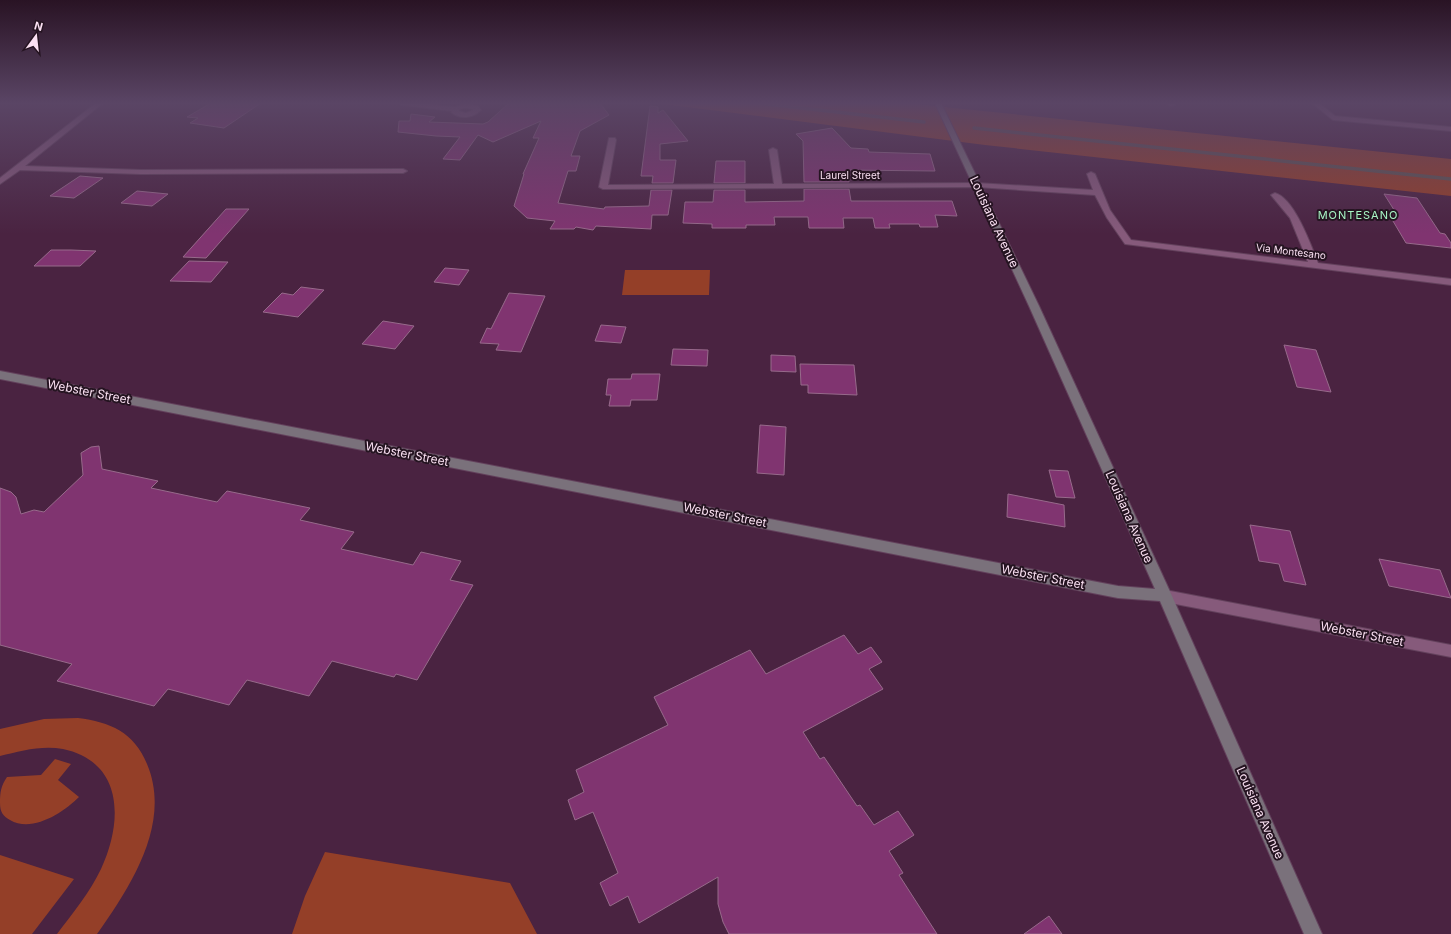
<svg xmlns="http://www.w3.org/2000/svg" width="1451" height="934" viewBox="0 0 1451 934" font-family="Inter,sans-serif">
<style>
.green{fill:#943f28}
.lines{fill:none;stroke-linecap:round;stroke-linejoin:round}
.stream{stroke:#5f5550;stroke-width:3.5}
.building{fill:#803470;stroke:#976a8b}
.street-casing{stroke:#63415c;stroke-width:2}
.secondary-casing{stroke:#63415c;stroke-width:2}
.street{fill:#865a7b;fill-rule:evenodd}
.secondary{fill:#7a717b;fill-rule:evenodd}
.labels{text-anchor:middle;stroke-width:4;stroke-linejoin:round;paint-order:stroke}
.far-street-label{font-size:10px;fill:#fae0f2;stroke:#251421}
.far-neighbourhood-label{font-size:11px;letter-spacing:1px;fill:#a8f5c5;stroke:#251421}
.street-label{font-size:12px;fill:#fae0f2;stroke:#251421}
</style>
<rect width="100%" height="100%" fill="#4a2341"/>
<!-- green -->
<path class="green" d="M655 103H905L1451 159V196L985 145Z
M625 270H710L709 295H622Z
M78 718C110 722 134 732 147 764 172 823 131 886 97 934H57C73 913 90 892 101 869 123 822 124 762 63 749 42 745 20 751 0 756V729L44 719Z
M55 759 71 764 58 780 79 797C63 813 32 833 10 820 3 816 0 812 0 803 0 792 1 786 7 777L41 775Z
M325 852 510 883 537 934H292L305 896Z
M0 855 74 879 32 934H0Z"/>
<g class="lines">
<!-- stream -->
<path class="stream" d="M757 103 924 122
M974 128 1451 179"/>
</g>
<!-- building -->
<path class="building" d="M211 103H261L224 128 190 123 198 118 187 117Z
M509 103H600L609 115 580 131 571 156H580L576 171H568L558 203 604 209 605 207 649 206 651 190H672L668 215H652L651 229 596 226 593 230 576 227 574 229H550L555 221 527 218 514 206 524 174H523L539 138H533L541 121 493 142 478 135 460 160 443 159 460 137 436 136 398 132 399 121H410L411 114 435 117 429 122 483 124 488 122Z
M650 106 658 107V113L663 110 688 141 660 144V160H676L673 183H652L653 176H641Z
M832 128 851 148 868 149 869 152 930 154 935 171 848 170 849 182H804L803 141 796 134Z
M716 161H745V183H714Z
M80 176 103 178 74 198 50 196Z
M804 189H849L851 201H952L957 216 935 215 938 227H920L919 224H889L890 228H875L873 218H843L844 228H809L808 217H774L775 225H746V228H712V224L683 223 685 202H713L714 190H745V202L804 201Z
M137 191 168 194 152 206 121 203Z
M1384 194 1417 198 1440 233 1445 234 1451 243V248L1406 243 1390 216 1396 217 1394 213H1396Z
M226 209H249L206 258 183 257Z
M51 250H71L96 251 80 266H34Z
M189 261 228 262 211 282 170 281Z
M445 268 469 270 459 285 434 282Z
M301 287 324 290 298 317 263 312 282 293 293 295Z
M509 293 545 296 521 352 496 350 499 344 480 343 487 328 491 329Z
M383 321 414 326 395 349 362 344Z
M601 325 626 327 621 343 595 341Z
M1284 345 1316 350 1331 392 1297 387Z
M673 349 708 350 707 366 671 365Z
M771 355 795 356 796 372 771 371Z
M800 364 854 365 857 395 808 393V385H801Z
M632 374H660L657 400H631L630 406H609L611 395H606L608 379H631Z
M760 425 786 427 784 475 757 473Z
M99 446 102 469 158 481 151 488 217 502 227 491 310 508 300 520 354 532 341 549 413 565 421 552 461 561 450 580 473 585 417 680 396 674 394 677 332 661 309 696 247 680 229 705 168 689 154 706 57 681 72 664 0 645V488L11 492 16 497 21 514 34 510 44 512 83 475 81 453 91 447Z
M1049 470 1068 471 1075 498 1056 497Z
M1008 494 1064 505 1065 527 1007 517Z
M1250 525 1290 531 1306 585 1284 581 1279 564 1259 561Z
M1379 559 1440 570 1451 598 1389 586Z
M844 635 858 654 871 647 882 662 869 669 883 689 803 732 820 759 824 757 857 806 860 805 874 825 898 811 914 835 889 851 903 873 899 875 937 934H729L723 922 718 904V877L639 923 628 896 610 906 600 883 618 873 593 812 575 820 568 800 584 792 576 770 668 725 654 697 750 650 766 674Z
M1049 916 1062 934H1024Z"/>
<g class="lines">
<defs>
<path id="street" d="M96 103H103L25 166 141 170 403 169 407 171 403 173 141 174 20 170 0 184V178Z
M399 103H418L455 107 465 104 478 106 481 110C473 118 460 120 451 112L452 111 402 105ZM465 108 473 109V110L466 113 459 111 460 109Z
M1167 103H1174L1175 105 1170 106Z
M1312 103H1319L1335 116 1451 127V131L1333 120Z
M609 138H615L616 140 608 185 774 184 769 150 773 148 777 150 782 184 977 183 1093 190 1087 174 1091 172 1095 174 1110 210 1131 240 1308 262 1290 218 1271 195 1275 193C1294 198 1311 245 1318 263L1451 279V285L1125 244 1107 218 1095 195 977 187 603 189 599 187Z
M1165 590 1451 645V657L1165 602 1160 600 1158 596 1160 592Z"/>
<path id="secondary" d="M935 103H941L1039 306 1172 596 1322 934H1304L1160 601 1118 598 0 379V371L1118 586 1155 589 1029 306Z"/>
</defs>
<!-- street casing -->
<use href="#street" class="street-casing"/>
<!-- secondary casing -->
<use href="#secondary" class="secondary-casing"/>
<!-- street -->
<use href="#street" class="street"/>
<!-- secondary -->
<use href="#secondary" class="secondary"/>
</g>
<!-- sky -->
<linearGradient id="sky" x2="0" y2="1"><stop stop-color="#291324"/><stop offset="0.44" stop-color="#5a4565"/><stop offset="1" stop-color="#5a4565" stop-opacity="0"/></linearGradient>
<rect width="1451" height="234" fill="url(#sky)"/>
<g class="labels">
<!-- far-street labels -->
<g class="far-street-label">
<text x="850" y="179">Laurel Street</text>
<text transform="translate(1291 251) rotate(7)" y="4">Via Montesano</text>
</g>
<!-- far-neighbourhood labels -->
<g class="far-neighbourhood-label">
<text x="1358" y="219">MONTESANO</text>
</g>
<!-- street labels -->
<g class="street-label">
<text transform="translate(994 222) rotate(65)" y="4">Louisiana Avenue</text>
<text transform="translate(89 392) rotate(11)" y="4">Webster Street</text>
<text transform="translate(407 454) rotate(11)" y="4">Webster Street</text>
<text transform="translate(725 515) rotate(11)" y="4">Webster Street</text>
<text transform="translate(1129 517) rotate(66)" y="4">Louisiana Avenue</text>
<text transform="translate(1043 577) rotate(11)" y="4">Webster Street</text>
<text transform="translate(1362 634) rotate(11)" y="4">Webster Street</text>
<text transform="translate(1260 813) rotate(66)" y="4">Louisiana Avenue</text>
</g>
</g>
<!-- north arrow -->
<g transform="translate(36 36) rotate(15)" stroke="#251421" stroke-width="3" paint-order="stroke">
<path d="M0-3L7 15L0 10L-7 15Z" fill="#fae0f2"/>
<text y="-6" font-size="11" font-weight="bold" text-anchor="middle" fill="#fae0f2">N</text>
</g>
</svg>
